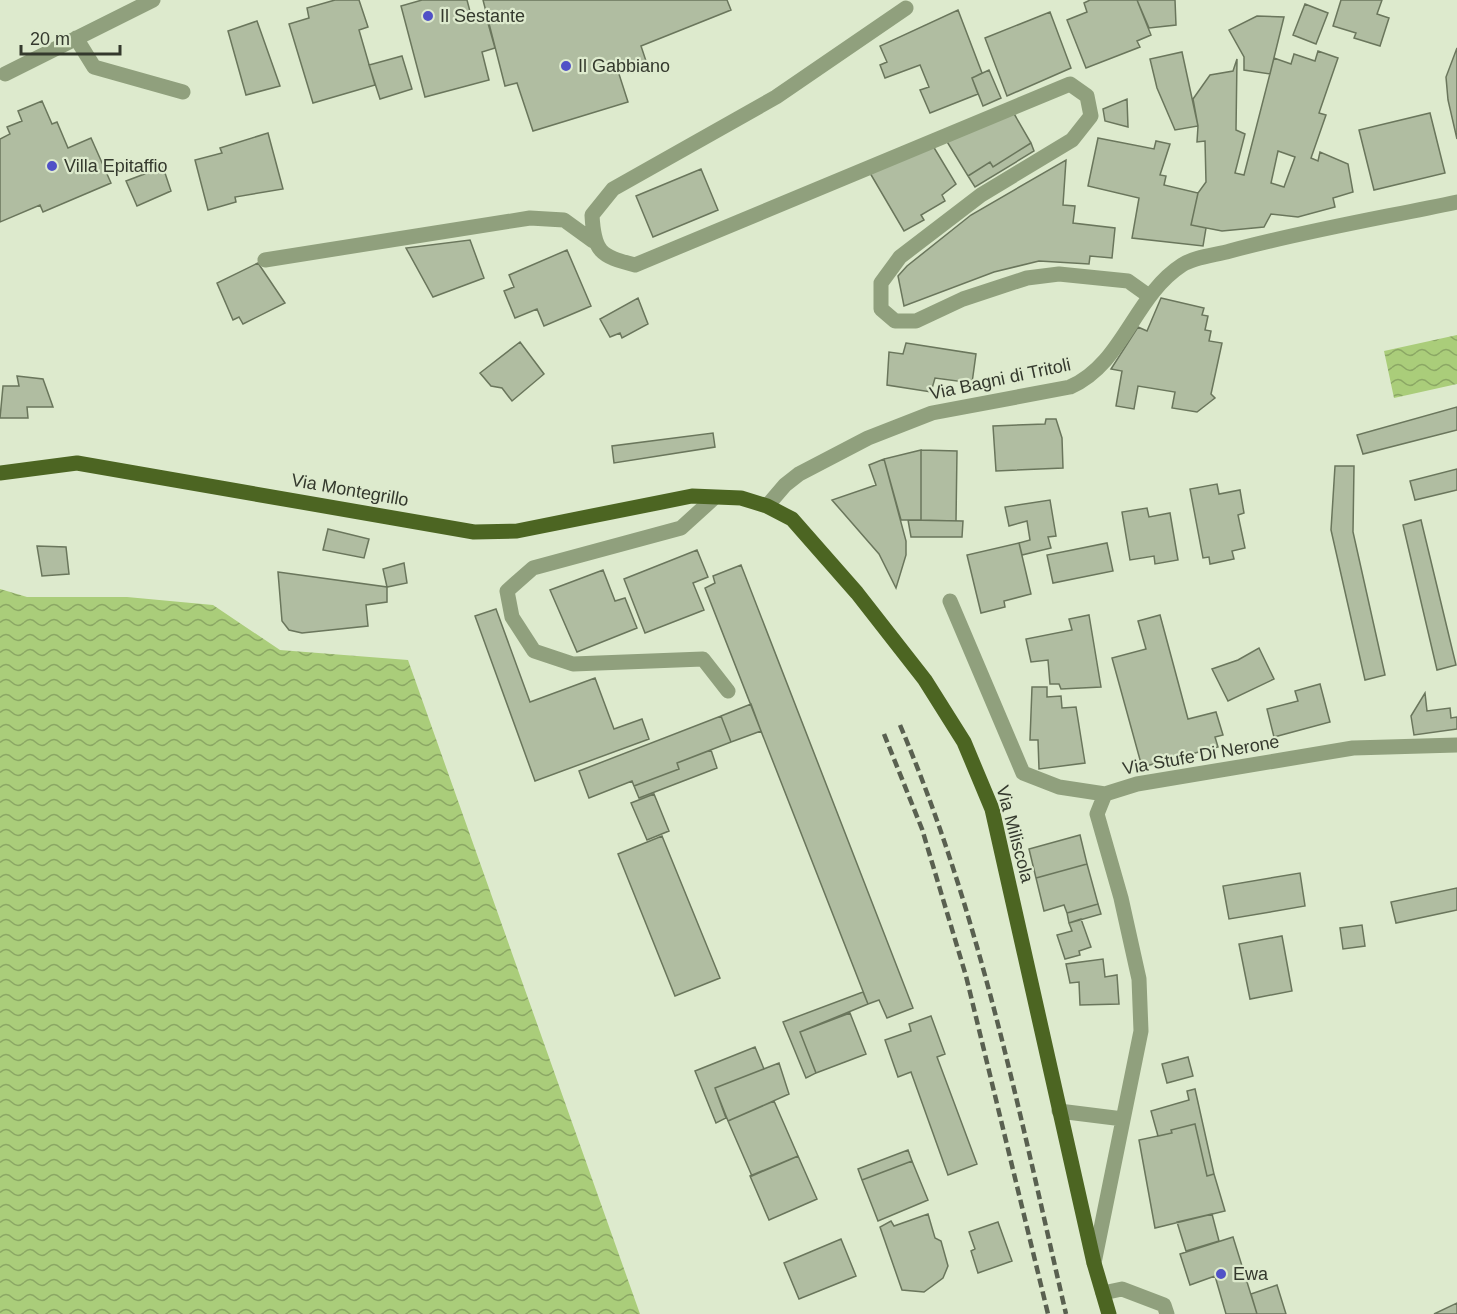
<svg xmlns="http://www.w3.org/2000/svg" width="1457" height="1314" viewBox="0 0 1457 1314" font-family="Helvetica,sans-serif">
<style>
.water{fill:url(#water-waves)}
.building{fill:#b0bda1;stroke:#6a765c;stroke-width:1.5;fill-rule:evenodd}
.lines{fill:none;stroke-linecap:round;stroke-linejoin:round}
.minor{stroke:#90a07d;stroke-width:15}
.major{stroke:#4c6522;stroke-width:15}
.rail{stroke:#596050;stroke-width:4.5;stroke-dasharray:9 4.5;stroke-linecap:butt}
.poi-dot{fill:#5051c7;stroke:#ddeacd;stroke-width:2}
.labels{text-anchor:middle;stroke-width:4.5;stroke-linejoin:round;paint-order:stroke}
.poi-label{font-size:18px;fill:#34392d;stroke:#ddeacd;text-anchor:start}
.street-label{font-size:18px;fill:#34392d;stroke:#ddeacd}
</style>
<defs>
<pattern id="water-waves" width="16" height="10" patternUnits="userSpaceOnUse" patternTransform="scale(1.5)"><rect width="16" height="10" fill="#aacd7a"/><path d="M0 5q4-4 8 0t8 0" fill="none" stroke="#8ba764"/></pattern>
</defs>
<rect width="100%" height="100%" fill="#ddeacd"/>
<!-- water -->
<path class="water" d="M1457 335V384L1394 398 1384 351Z
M0 589 27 597H127L213 605 280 650 408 660 640 1314H0Z"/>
<!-- building -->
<path class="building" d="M335 0H359L368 27 359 30 375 85 313 103 289 24 309 18 307 8Z
M422 0H467L472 19 486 16 495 48 482 52 489 80 425 97 401 6Z
M483 0H727L731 10 641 46 646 61 618 71 628 102 533 131 517 83 505 86Z
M1090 0H1137L1151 35 1137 41 1140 47 1086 68 1067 20 1087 12 1084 3Z
M1137 0H1175L1176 25 1149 28Z
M1341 0H1382L1377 14 1389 18 1380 46 1354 38 1356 33 1333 26Z
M1305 4 1328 13 1316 44 1293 35Z
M958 10 982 73 972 78 978 94 930 113 920 90 929 87 920 65 885 78 880 65 887 62 880 46Z
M1050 12 1071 68 1007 96 985 38Z
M1257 16 1284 17 1270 74 1244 70V57L1229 30Z
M257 21 280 86 246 95 228 31Z
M1457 48V139L1448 100 1446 77Z
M1318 51 1338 58 1319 113 1326 115 1311 158 1318 161 1320 152 1348 164 1353 192 1333 198 1335 207 1298 217 1271 214 1264 227 1222 231 1191 225 1198 193 1206 182 1205 141 1197 142 1198 126 1193 99 1210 75 1233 71 1237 59 1236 130 1245 134 1235 173 1244 175 1274 58 1291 64 1294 54 1315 61ZM1278 151 1295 157 1284 187 1271 183Z
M1182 52 1198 126 1175 130 1157 88 1150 59Z
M402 56 412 89 380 99 369 65Z
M989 70 1001 98 983 106 972 78Z
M1127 99 1128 127 1105 121 1103 109Z
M42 101 52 124 57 122 68 148 91 138 111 183 43 212 40 205 0 222V139L10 134 7 127 22 121 18 111Z
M1013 112 1031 143 993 167 990 162 968 176 946 140Z
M1430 113 1445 173 1374 190 1359 130Z
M268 133 283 189 235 197 236 202 208 210 195 160 222 153 220 148Z
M1098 138 1154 149 1156 141 1170 144 1160 175 1166 176 1164 185 1198 193 1191 225 1206 228 1203 246 1132 238 1139 198 1088 186Z
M1031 143 1034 151 975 187 968 176 990 162 993 167Z
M933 146 956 184 942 195 945 201 921 215 924 220 904 231 870 173Z
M1066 160 1063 205 1075 206 1073 223 1115 228 1112 258 1090 256 1089 264 1039 261 994 272 904 306 898 276 907 266 971 215Z
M163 167 171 191 137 206 126 181Z
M701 169 718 210 653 237 636 196Z
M470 240 484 278 433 297 406 248Z
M567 250 591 306 544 326 537 309 515 318 504 291 514 287 509 275Z
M258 263 285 303 243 324 239 317 233 320 217 283Z
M638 298 648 324 622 338 620 333 610 337 600 319Z
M1161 298 1204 308 1202 315 1208 316 1205 330 1211 331 1209 341 1222 343 1211 394 1215 398 1197 412 1172 408 1175 392 1138 386 1134 409 1116 406 1122 371 1111 369 1138 327 1147 331Z
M520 342 544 374 512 401 502 388 491 386 480 373Z
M906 343 976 354 972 383 935 378 931 392 887 385 889 352 903 354Z
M17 376 43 379 53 407H27L28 418H0L3 386H19Z
M1457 407V430L1363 454 1357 435Z
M1046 419H1056L1062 438 1063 468 996 471 993 426 1045 424Z
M713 433 715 447 614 463 612 446Z
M921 450 957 451 956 521 921 520Z
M921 450V520H901L884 459Z
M884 459 906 541V555L896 588 879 554 832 500 876 485 869 465Z
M1335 466H1354L1353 532 1385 675 1365 680 1331 530Z
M1457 469V490L1415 500 1410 481Z
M1217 484 1219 494 1240 490 1244 513 1238 515 1245 548 1232 551 1234 559 1210 564 1209 557 1203 558 1190 489Z
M1050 500 1056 536 1048 537 1051 548 1022 555 1019 543 1030 540 1027 521 1009 526 1005 507Z
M1147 508 1149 517 1170 513 1178 560 1155 564 1154 556 1130 560 1122 512Z
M908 520 963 521 962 537H911Z
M1421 520 1456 665 1437 670 1403 525Z
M328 529 369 539 364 558 323 550Z
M1019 543 1031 594 1004 601 1005 607 981 613 967 555Z
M1107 543 1113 571 1053 583 1047 555Z
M37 546 66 547 69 574 42 576Z
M697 550 708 577 693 583 704 610 645 633 624 579Z
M404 563 407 583 387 587 383 569Z
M741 565 913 1008 887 1018 879 1000 868 1004 705 588 715 583 713 576Z
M603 570 615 601 625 598 637 628 577 652 550 590Z
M278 572 387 587V602L366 605 368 626 302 633 289 630 282 621Z
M496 609 530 702 595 678 614 729 642 719 649 739 535 781 475 616Z
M1089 615 1101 687 1061 689 1059 684H1050L1048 660 1031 662 1026 639 1072 630 1069 619Z
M1160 615 1188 719 1216 712 1223 735 1215 737 1218 747 1142 767 1112 658 1146 649 1138 621Z
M1259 648 1274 679 1228 701 1212 669 1238 660Z
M1320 684 1330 722 1274 737 1267 709 1298 701 1295 691Z
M1032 687H1047V697L1061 696 1062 708 1076 707 1085 763 1039 769 1038 740H1030Z
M1425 693 1427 711 1450 708 1451 718 1457 717V729L1414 735 1411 716Z
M751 704 761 731 731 742 721 716Z
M721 716 731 742 677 763 679 769 634 786 632 781 589 798 579 771Z
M711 750 717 768 639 798 634 786 679 769 677 763Z
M654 794 669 831 647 840 631 803Z
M1080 835 1087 864 1036 878 1029 849Z
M662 836 720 978 675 996 618 854Z
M1087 864 1098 904 1067 913 1064 905 1044 911 1036 878Z
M1300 873 1305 906 1229 919 1223 886Z
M1457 888V910L1396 923 1391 902Z
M1098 904 1101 914 1069 923 1067 913Z
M1081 919 1091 947 1079 951 1080 955 1065 959 1057 935 1072 931 1069 923Z
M1362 925 1365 946 1343 949 1340 928Z
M1282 936 1292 991 1250 999 1239 944Z
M1103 959 1105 977 1117 975 1119 1004 1080 1005 1079 982 1070 983 1066 964Z
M863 992 868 1004 800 1032 816 1073 806 1078 783 1022Z
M850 1013 866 1054 816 1073 800 1032Z
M931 1016 945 1054 937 1057 977 1164 948 1175 911 1072 898 1077 885 1040 911 1031 909 1024Z
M755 1047 764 1069 715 1088 726 1118 716 1123 695 1071Z
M1188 1057 1193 1076 1167 1083 1162 1064Z
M779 1063 789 1094 728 1121 715 1088Z
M1195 1089 1214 1174 1207 1176 1195 1124 1171 1130 1172 1133 1158 1136 1151 1111 1189 1100 1187 1091Z
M774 1101 798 1156 752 1176 728 1121Z
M1195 1124 1207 1176 1214 1174 1225 1211 1155 1228 1139 1140 1172 1133 1171 1130Z
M908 1150 912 1161 862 1180 858 1169Z
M798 1156 817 1199 769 1220 750 1176Z
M912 1161 928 1200 878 1221 862 1180Z
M928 1214 935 1238 941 1241 948 1266 943 1278 924 1292 902 1290 880 1227 891 1221 894 1226Z
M1212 1214 1219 1241 1186 1251 1177 1222Z
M998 1222 1012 1261 978 1273 971 1251 975 1249 969 1232Z
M1233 1237 1257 1314H1226L1215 1276 1190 1285 1180 1254Z
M841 1239 856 1276 799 1299 784 1263Z
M1277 1285 1286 1314H1257L1251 1294Z
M1457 1303V1314H1434Z"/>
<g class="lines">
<!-- minor -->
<path class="minor" d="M906 8 776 97 613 189 592 215C594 252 600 256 635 265L1070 84 1087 96 1091 116 1072 140 981 195 900 257 881 283V309L895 321H916L963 299 1027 278 1059 274 1128 281 1149 296
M76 38 94 67 183 92
M5 74 153 0
M265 260 530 218 564 220 593 241
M714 498 681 528 533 568 507 591 512 617 534 651 573 664 703 659 728 691
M767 506 785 485 799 474 868 438 932 413 1070 387C1123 364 1134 296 1182 265 1194 257 1216 255 1230 251 1304 231 1381 218 1457 202
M950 601 1023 773 1059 787 1105 794
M1059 1111 1123 1119
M1094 1263 1141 1031 1139 979 1121 898 1097 814 1105 794 1137 784 1353 748 1457 745
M1103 1293 1122 1289 1164 1305 1167 1314"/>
<!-- major -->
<path class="major" d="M0 473 77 463 474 532 517 531 692 496 741 498 767 506 792 519 857 593 925 680 964 742 992 809 1094 1263 1109 1314"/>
<!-- rail -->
<path class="rail" d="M900 725C980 913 1020 1116 1066 1314
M884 734 922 829 966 976 1048 1314"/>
</g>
<!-- markers -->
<g class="poi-dot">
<circle cx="428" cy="16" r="6"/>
<circle cx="566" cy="66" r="6"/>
<circle cx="52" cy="166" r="6"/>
<circle cx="1221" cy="1274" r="6"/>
</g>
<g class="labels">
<!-- poi labels -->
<g class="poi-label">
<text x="440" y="22">Il Sestante</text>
<text x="578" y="72">Il Gabbiano</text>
<text x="64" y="172">Villa Epitaffio</text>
<text x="1233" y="1280">Ewa</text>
</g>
<!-- street labels -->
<g class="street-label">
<text transform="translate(1000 379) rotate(-12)" y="6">Via Bagni di Tritoli</text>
<text transform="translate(350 490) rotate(10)" y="6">Via Montegrillo</text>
<text transform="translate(1201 755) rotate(-10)" y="6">Via Stufe Di Nerone</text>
<text transform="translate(1015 834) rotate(75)" y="6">Via Miliscola</text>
</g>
</g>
<!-- scale -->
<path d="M21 45v9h99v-9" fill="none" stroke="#34392d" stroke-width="3"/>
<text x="30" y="45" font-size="18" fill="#34392d" stroke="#ddeacd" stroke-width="4.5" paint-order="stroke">20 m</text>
</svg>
